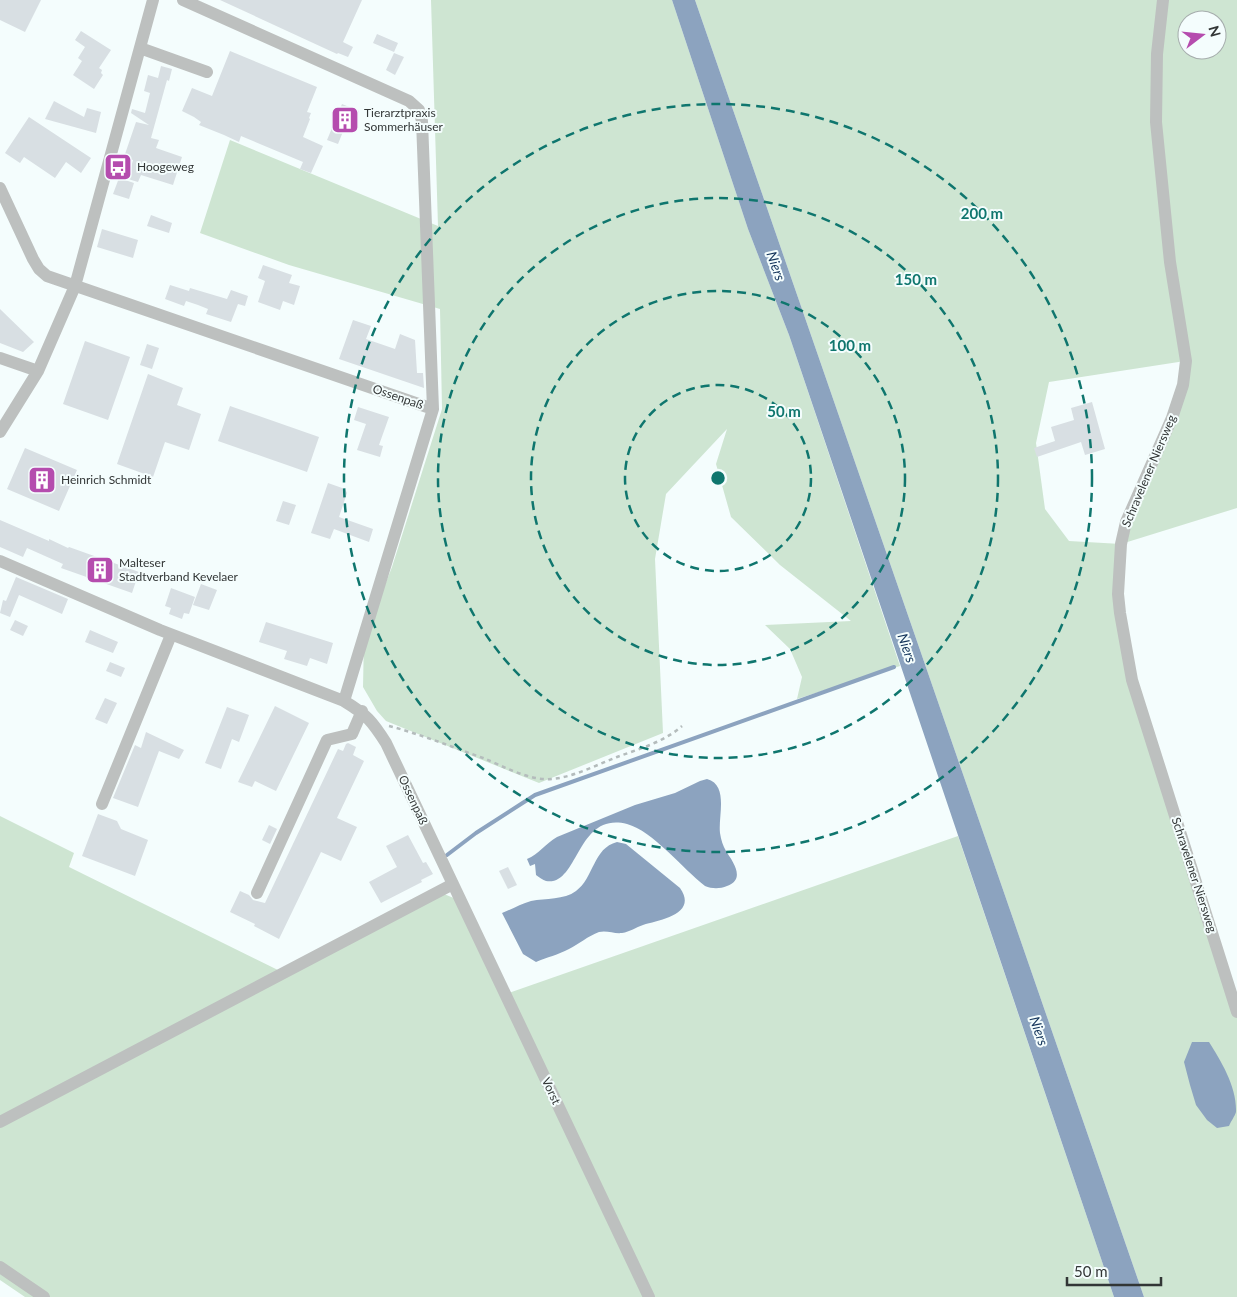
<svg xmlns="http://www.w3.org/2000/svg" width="1237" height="1297" viewBox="0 0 1237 1297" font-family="Lato,sans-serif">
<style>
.green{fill:#cee5d2;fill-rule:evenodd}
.water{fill:#8ca3bf}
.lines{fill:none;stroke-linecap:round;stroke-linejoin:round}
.stream{stroke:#8ca3bf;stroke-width:4}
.building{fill:#d8dfe3}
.path{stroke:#b4bcbc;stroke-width:2.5;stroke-dasharray:4 4;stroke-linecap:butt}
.minor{stroke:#bdc0bf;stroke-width:12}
.ring{fill:none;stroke:#0f766e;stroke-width:2.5;stroke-dasharray:9 6}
.labels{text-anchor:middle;stroke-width:4;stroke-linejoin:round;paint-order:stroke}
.poi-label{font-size:12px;fill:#323636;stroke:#f4fdfd;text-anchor:start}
.street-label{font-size:12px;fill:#323636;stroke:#f4fdfd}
.water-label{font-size:14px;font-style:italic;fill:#13345a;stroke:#f4fdfd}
.centre{fill:#0f766e;stroke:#f4fdfd;stroke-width:2.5}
.ring-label{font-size:15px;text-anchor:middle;font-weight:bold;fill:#0f766e;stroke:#f4fdfd;stroke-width:4;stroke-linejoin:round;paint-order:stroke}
</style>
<rect width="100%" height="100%" fill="#f4fdfd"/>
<!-- green -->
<path class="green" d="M431 0H672L748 229 789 335 900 666 797 699 802 677 790 649 765 625 851 621 780 565 731 517 716 464 727 429 666 494 655 559 663 733 539 783 386 721 377 711 363 687 364 638 392 567 442 409 440 309 289 265 200 233 230 140 438 226Z
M695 0H1237V508L1121 544 1118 594 1132 680 1237 1012V1297H1144ZM1187 20H1217V50H1187ZM1185 361 1183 385 1121 544 1069 541 1045 509 1036 443 1049 382Z
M0 816 74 853 69 867 280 971 0 1119Z
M958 836 1114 1297H25L0 1280V1127L444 894 456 899 503 995Z"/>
<!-- water -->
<path class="water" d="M672 0H695L1144 1297H1114L789 335 748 229Z
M707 779C729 785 718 816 720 833 721 840 723 846 726 851 733 862 746 879 727 886 720 889 712 889 705 886 683 869 653 831 627 824 576 811 579 887 546 881 543 880 539 877 536 875L535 864 530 866 527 859C539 854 545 844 557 837L635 805 675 793 700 781Z
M617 842 626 844 680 888C698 914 661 920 643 925 636 927 630 932 622 933 614 934 607 930 599 932 588 936 579 944 569 949 558 955 547 957 536 962L523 954 502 913C512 909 521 904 531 901 546 898 564 900 576 891 594 878 593 848 617 842Z
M1192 1042H1209C1221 1061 1237 1087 1236 1112 1235 1116 1231 1121 1229 1126L1217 1128 1207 1120 1196 1105 1190 1085 1184 1062Z"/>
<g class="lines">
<!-- stream -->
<path class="stream" d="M447 855 476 833 535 795 894 667"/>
</g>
<!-- building -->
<path class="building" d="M0 0H41L25 32 0 20Z
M220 0H362L343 42 353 47 348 57 338 53 337 54Z
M81 31 111 50 99 68 102 70 101 73 103 75 94 89 73 75 82 61 78 58 85 47 75 40Z
M377 34 398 43 394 52 373 43Z
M230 51 317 87 307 112 311 113 309 118 310 119 303 137 323 146 311 173 300 169 303 162 241 136 239 142 224 135 199 125 201 122 194 117 182 111 192 88 212 96Z
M394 53 404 57 395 75 386 70Z
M161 66 172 69 169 81 167 80 151 138 159 140 156 148 182 157 173 185 141 175 138 182 128 179 133 160 124 157 136 122 149 125 131 113 132 109 145 113 150 93 144 91 148 75 158 78Z
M54 101 84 117 87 108 101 112 96 133 45 119Z
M342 104 359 111 350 132 344 129 338 144 327 140Z
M29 117 91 158 81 173 66 162 55 178 24 157 20 163 5 153Z
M119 178 134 183 129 199 113 194Z
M151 215 172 223 169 233 147 226Z
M102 229 138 240 133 258 97 247Z
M263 265 292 275 289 283 300 286 294 305 283 301 280 310 258 302 265 281 258 278Z
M170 285 189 291 190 288 227 299 231 290 248 296 245 306 238 304 231 322 206 314 208 309 198 305 186 301 184 306 165 299Z
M0 309 34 342 23 352 0 343Z
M353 320 371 326 366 339 395 349 400 334 415 340 417 373H423L424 388 339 359Z
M85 341 130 357 108 420 63 404Z
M147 344 159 348 152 369 140 365Z
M148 374 183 388 177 405 201 414 189 450 165 442 153 477 117 464Z
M1092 402 1105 449 1085 455 1081 442 1037 457 1034 448 1055 441 1051 427 1074 420 1071 408Z
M230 406 319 437 307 472 218 441Z
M358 407 389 417 379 445 383 446 380 457 357 450 366 424 354 420Z
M25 448 77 470 59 511 7 489Z
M328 483 345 489 347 493 339 517 373 529 369 542 334 529 330 539 311 533Z
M283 501 296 505 289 525 276 521Z
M0 520 49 541V539L68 548 69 547 139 572 132 593 61 568 63 564 27 548 23 557 0 547Z
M16 577 68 599 62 614 19 595 10 617 0 613 3 600 6 601Z
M201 584 217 590 209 610 193 605Z
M171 588 195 597 189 614 184 613 182 619 169 614 171 608 165 606Z
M15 620 28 626 23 636 10 630Z
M266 622 333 643 327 664 310 658 307 666 284 659 287 651 259 642Z
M90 630 118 642 113 653 85 642Z
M110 662 125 668 121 677 106 671Z
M105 698 117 703 107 724 95 719Z
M275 706 309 723 276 791 255 781 252 787 238 782Z
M227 707 249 715 239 742 232 739 221 769 205 763Z
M146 732 184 750 179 759 159 751 138 807 113 798 135 745 141 748Z
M348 743 356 747 353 755 364 761 337 818 357 827 341 861 321 852 279 939 254 926 255 924 230 912 240 891 249 895 253 900 265 903 338 749 343 751 346 744Z
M98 814 117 821 121 829 148 840 135 876 82 856Z
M269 825 277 829 270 844 262 840Z
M408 835 423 863 426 862 433 874 421 880 422 882 381 903 369 882 397 867 386 846Z
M508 867 517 885 508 889 499 871Z"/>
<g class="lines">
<!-- path -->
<path class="path" d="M389 726C420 734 452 747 483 758 503 766 529 781 552 779 574 777 596 765 617 757 639 749 664 742 682 726"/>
<!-- minor -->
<path class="minor" d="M183 0 409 101 419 110 422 121 433 409
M1163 0 1157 54 1156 122 1170 262 1186 361 1183 385 1172 418 1126 522 1121 544 1118 594 1120 613 1132 680 1237 1012
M140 48 207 72
M0 188 33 259 39 269 47 276 433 409 344 701
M0 358 38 371
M0 432 38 371 75 286 153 0
M0 561 160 630 344 701C367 715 372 721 386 743L649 1297
M102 804 171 635
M257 893 327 740 352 734 362 711
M0 1122 453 884
M0 1267 44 1297"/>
</g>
<!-- distance rings -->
<g class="ring">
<circle cx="718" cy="478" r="93"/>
<circle cx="718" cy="478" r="187"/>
<circle cx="718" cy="478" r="280"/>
<circle cx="718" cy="478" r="374"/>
</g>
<!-- icons -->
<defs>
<symbol id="building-square" viewBox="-11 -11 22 22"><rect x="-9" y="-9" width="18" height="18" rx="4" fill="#b54cae" stroke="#f4fdfd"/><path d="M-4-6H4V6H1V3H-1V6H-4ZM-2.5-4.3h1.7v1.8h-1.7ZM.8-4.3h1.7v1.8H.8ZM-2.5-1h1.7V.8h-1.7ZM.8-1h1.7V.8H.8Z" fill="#fff"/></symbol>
<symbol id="bus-square" viewBox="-11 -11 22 22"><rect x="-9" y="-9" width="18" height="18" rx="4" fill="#b54cae" stroke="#f4fdfd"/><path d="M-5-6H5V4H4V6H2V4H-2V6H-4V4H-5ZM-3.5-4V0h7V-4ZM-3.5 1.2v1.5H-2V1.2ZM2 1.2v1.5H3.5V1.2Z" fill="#fff"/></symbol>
</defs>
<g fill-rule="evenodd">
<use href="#building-square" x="329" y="104" width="32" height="32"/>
<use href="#bus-square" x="102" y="151" width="32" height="32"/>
<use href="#building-square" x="26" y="464" width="32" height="32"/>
<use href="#building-square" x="84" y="554" width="32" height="32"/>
</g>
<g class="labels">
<!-- poi labels -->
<g class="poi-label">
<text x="364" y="117">Tierarztpraxis<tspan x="364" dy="14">Sommerhäuser</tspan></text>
<text x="137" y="171">Hoogeweg</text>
<text x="61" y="484">Heinrich Schmidt</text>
<text x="119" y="567">Malteser<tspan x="119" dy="14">Stadtverband Kevelaer</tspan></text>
</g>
<!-- street labels -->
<g class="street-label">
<text transform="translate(398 397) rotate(19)" y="4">Ossenpaß</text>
<text transform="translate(1149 471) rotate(-67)" y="4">Schravelener Niersweg</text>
<text transform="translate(413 800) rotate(65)" y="4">Ossenpaß</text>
<text transform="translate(1194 875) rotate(72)" y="4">Schravelener Niersweg</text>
<text transform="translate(551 1091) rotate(65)" y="4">Vorst</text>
</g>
<!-- water labels -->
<g class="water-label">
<text transform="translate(776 266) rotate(71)" y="5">Niers</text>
<text transform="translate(907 648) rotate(71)" y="5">Niers</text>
<text transform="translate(1039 1031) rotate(71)" y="5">Niers</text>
</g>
</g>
<circle cx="718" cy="478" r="8" class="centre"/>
<g class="ring-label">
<text x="982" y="219">200 m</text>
<text x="916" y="285">150 m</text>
<text x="850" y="351">100 m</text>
<text x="784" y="417">50 m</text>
</g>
<!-- north arrow -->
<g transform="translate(1202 35) rotate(74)"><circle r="24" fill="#f4fdfd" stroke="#a6adad"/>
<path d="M0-4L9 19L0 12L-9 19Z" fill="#b54cae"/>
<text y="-8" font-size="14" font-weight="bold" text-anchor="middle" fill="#323636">N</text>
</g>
<!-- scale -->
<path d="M1067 1277v8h94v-8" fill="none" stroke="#323636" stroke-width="2.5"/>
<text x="1074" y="1277" font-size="15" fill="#323636" stroke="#f4fdfd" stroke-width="4" paint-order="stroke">50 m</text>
</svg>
